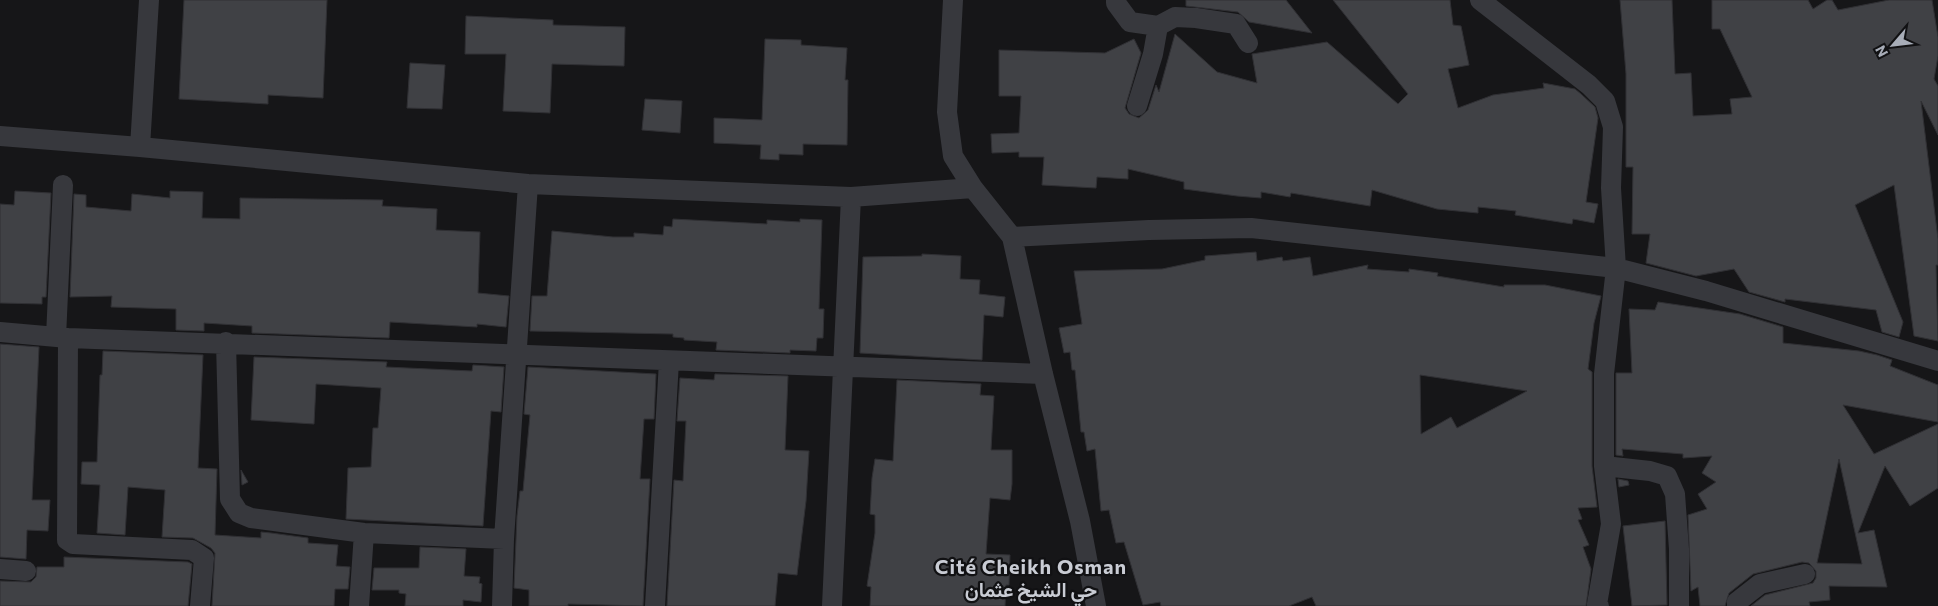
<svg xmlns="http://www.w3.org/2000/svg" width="1938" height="606" viewBox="0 0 1938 606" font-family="Commissioner,Vazirmatn,sans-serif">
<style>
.building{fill:#404145;stroke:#303034;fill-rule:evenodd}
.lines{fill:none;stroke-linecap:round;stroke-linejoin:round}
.street{stroke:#37383d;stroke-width:20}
.labels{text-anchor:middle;stroke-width:4.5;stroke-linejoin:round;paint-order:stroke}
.district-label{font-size:20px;font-weight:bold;letter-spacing:1px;fill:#c9ccd4;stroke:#111113}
</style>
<rect width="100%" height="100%" fill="#161618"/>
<!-- building -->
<path class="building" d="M184 0H327L323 98 268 95V104L179 99Z
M1186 0H1286L1312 33 1249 22 1238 12 1186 6Z
M1333 0H1450L1453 25 1461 26 1469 65 1448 69 1458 108 1493 95 1544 88 1543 83 1575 89 1581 94 1595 107 1598 118 1586 202 1598 204 1594 223 1573 219 1572 224 1515 215 1516 211 1478 207V213L1437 209 1372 190 1370 206 1291 193 1290 197 1261 192V198L1237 196 1184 189V182L1128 169V179L1097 177 1096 188 1042 185 1044 157H1019V152L992 153 991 134 1019 133 1021 96H999V50L1105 53 1134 39 1141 53 1125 108 1129 114 1139 118 1148 110 1156 85 1159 92 1175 34 1217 72 1257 83 1252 54 1327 42 1398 104 1408 94Z
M1620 0H1672L1675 74 1691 73 1693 116 1732 114 1730 99 1752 97 1720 29H1712V0H1808L1813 9 1827 0H1832L1838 10 1889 0H1932L1938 37V56L1934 79 1938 86V135L1921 101 1938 239V265H1936L1938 341 1914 336 1894 185 1855 205 1903 322 1899 337 1882 332 1876 310 1785 299V302L1749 292 1734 269 1696 276 1646 263 1650 234H1632L1633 167H1626V74Z
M466 16 553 20V25L625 27 624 66 552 64 550 113 503 111 506 54H465Z
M765 39 801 40V45L847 48 845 80H848L847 145 803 144V155L779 154V160L760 159 761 145 714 143V118L762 120Z
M410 63 445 65 442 109 407 108Z
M645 99 682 101 680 133 642 130Z
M15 191 51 193 46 297H42V304L0 303V204L14 205Z
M170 191 203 192 202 218 240 219V198L383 200 382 206 437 209 436 230 480 232 478 293 509 296 506 327 477 324V327L390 322 389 338 252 333V326L204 323V331L176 330V309L111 307 112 296 70 297 74 194 86 195V207L131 211 132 194 170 198Z
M673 219 767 224V220L800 222V219L822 220 819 309H824L823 338H817L816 351 790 350V353L716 350 717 342 684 340V338L673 337V334L530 331 532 296H547L552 231 613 237H634V233L663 235 664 226 672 227Z
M1256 252 1257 261 1282 257 1283 261 1310 257 1313 276 1368 265 1367 269 1409 272V269L1438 273 1437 276 1504 287V285H1545L1601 296 1594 323 1588 369 1592 372V466L1597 507 1578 508 1582 519 1578 520 1589 545 1583 547 1591 569 1586 606H1316L1312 597 1289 606H1161L1160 602 1143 605 1124 542 1116 543 1109 510 1101 511 1095 449 1087 451 1084 432H1081L1075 370H1072L1070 352 1064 353 1059 328 1082 324 1074 271 1162 269 1205 260V256ZM1420 375 1527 391 1457 428 1451 417 1421 434Z
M922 254 961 256 960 279 980 280 979 294 1005 297 1003 317 984 315 982 360 860 353 863 257 922 256Z
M1658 302 1740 314 1783 327V343L1859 351 1877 355 1892 360 1890 366 1938 385V422L1843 405 1874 454 1938 424V488L1910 506 1885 466 1858 533 1874 530 1887 587 1829 586 1830 600 1809 602 1810 606H1751L1765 595 1813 583 1816 578V571L1809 563 1802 562 1753 574 1729 593 1725 606H1700L1698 587 1691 591 1688 515 1707 509 1698 494 1716 482 1702 473 1712 456 1683 458V454L1622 449 1623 456 1616 455V373H1632L1629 309 1655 310ZM1839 459 1856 537 1862 564 1817 563Z
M0 344 39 347 32 500H50L48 531 27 530 26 559 0 557Z
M103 351 203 355 198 468 217 469 215 535 261 538V532L271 533 308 538V543L338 545 336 566 350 567 348 589H335L334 606H212L215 553 211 548 193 538 162 537 165 490 128 487 125 535 97 533 100 485 81 484 82 462H97L100 375H102Z
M254 357 387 362 386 367 472 371 473 365 504 367 501 412 491 411 483 526 346 519 348 468 371 467 373 428H378L381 388 316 384 314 424 251 420Z
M528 367 656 374 654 419H644L640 479H650L643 606 568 604V606H529V590L514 588 517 516 520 491H523L530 415 524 414Z
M715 374 788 376 785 450 809 451 806 501 797 575 778 573 775 606H667L674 480 683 481 686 421H677L680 378 714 380Z
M897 380 981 384 980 395 994 396 991 450H1012V484L1010 500 990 498 986 554 1010 555 1009 585H1006L1005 606H870L871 587 867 586 875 533V515L870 514 872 478 875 459 893 461Z
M241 470 248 482 242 485Z
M1618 479 1628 481 1629 485 1619 487Z
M1665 521 1667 605 1632 606 1623 526Z
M420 547 466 549 464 576 480 577 479 583 482 584 481 602 463 600V606H405L406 594 399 593V590H372L374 568H419Z
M64 557 188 562 192 564 188 606H0V581L31 582 36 577 37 567H64Z"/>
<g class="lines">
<!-- street -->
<path class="street" d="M149 0 140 147 528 184 851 197 973 188
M953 0 947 112 953 156 973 188 1012 237 1043 374 1080 521 1096 606
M1116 0V3L1130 22 1158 26 1153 54 1137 106
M1480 0 1589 85 1605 101 1613 127 1611 188 1616 268 1604 374V466L1611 524 1597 604 1599 606
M1158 26 1175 17 1196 18 1236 24 1248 43
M0 136 140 147
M1012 237 1149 230 1251 228 1616 268 1706 291 1938 361
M0 332 68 338 1043 374
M56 337 63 185
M68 338 67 540 73 544 192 550 204 558 200 606
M226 342 230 499 239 513 251 518 364 533 504 539
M1604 466 1650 471 1667 476 1675 494 1679 549V606
M0 569 26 571
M359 606 364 533
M502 606 504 539 528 184
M655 606 669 361
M832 606 851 197
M1737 606V602L1760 584 1805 574"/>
</g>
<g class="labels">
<!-- district labels -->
<g class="district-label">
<text x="1031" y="574">Cité Cheikh Osman<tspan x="1031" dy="23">حي الشيخ عثمان</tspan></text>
</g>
</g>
<!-- north arrow -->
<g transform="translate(1893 45) rotate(242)" stroke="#111113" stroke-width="4" paint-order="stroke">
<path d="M0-4L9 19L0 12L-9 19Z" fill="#a8adb8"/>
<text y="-8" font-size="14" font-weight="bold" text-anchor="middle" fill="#a8adb8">N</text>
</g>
</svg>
